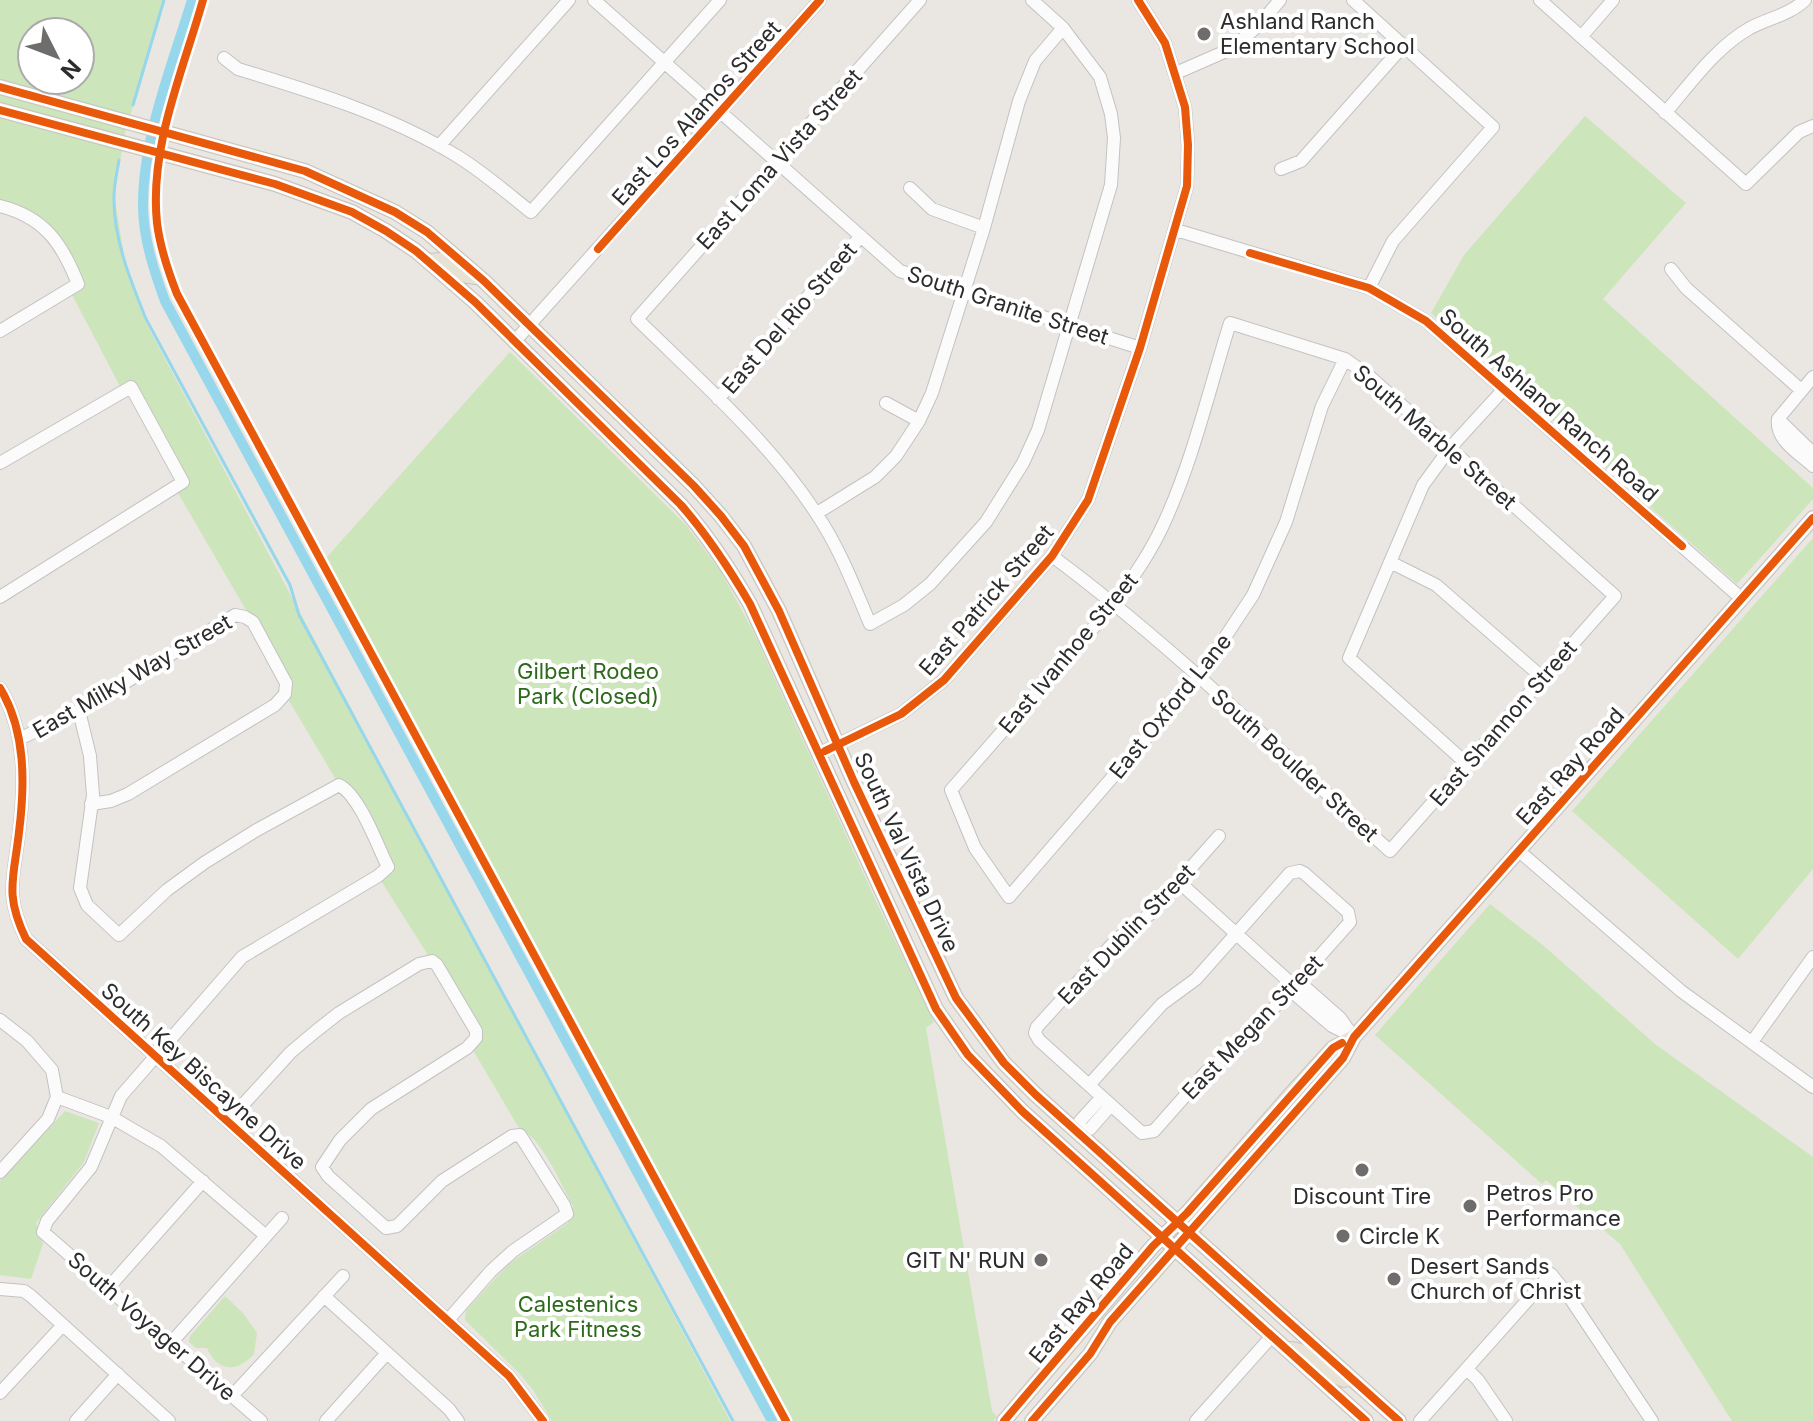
<svg xmlns="http://www.w3.org/2000/svg" width="1813" height="1421" viewBox="0 0 1813 1421" font-family="Inter,sans-serif">
<style>
.green{fill:#cde5bb;fill-rule:evenodd}
.lines{fill:none;stroke-linecap:round;stroke-linejoin:round}
.stream{stroke:#96d7eb;stroke-width:3}
.canal{stroke:#96d7eb;stroke-width:10}
.minor-casing{stroke:#c3c2c3;stroke-width:14}
.major-casing{stroke:#c6c4c2;stroke-width:16}
.minor{stroke:#fcfbfb;stroke-width:12}
.major{stroke:#e7e2d4;stroke-width:14}
.cycleway-casing{stroke:#fff;stroke-width:13}
.cycleway{stroke:#e8590c;stroke-width:8}
.poi-dot{fill:#6e6d6c;stroke:#fff;stroke-width:3}
.labels{text-anchor:middle;stroke-width:8;stroke-linejoin:round;paint-order:stroke}
.poi-label{font-size:22px;fill:#2c2c2c;stroke:#fff;text-anchor:start}
.street-label{font-size:22px;fill:#2c2c2c;stroke:#fff}
.park-label{font-size:22px;fill:#2d6a1b;stroke:#fff}
</style>
<rect width="100%" height="100%" fill="#eae6e2"/>
<!-- green -->
<path class="green" d="M0 0H164L125 133 114 195 127 273 147 325 730 1421H552L533 1390 519 1373 465 1320 466 1310 510 1263 568 1223 573 1206C560 1183 543 1139 519 1128L474 1052 476 1031 378 876 388 867 285 694 253 622 175 488 183 483 132 387 123 392 69 289 77 284 40 222 0 206ZM32 32H80V80H32Z
M1585 116 1686 203 1603 299 1813 488V499L1737 584 1431 313 1464 255Z
M510 352 686 525 721 572 753 631 876 901 934 1022 926 1028 992 1411 997 1417 993 1421H792L326 558Z
M1813 538V869L1738 959 1572 811Z
M1490 904 1545 947 1655 1044 1813 1157V1421H1732L1620 1244 1546 1180 1542 1184 1375 1035Z
M65 1111 99 1123 84 1162 36 1223 43 1244 31 1279 0 1275V1181Z
M225 1296 243 1313 257 1333 254 1354C236 1374 217 1371 207 1348H196L189 1342 190 1336Z"/>
<g class="lines">
<!-- stream -->
<path class="stream" d="M133 105 164 0
M119 160C117 172 114 185 114 197 113 238 131 282 146 319L290 585 299 615 733 1421"/>
<!-- canal -->
<path class="canal" d="M192 0C172 66 143 136 143 205 143 238 154 271 165 301L772 1421"/>
<defs>
<path id="minor" d="M594 0 900 271 1140 348
M920 0 637 319C699 380 768 440 816 513 839 547 854 586 870 624L904 605 930 584 986 522 1023 463 1038 430 1111 185 1114 138 1111 114 1100 77 1063 28 1032 0
M1353 0 1493 127 1393 241 1369 288
M1540 0 1746 184 1799 132 1813 126
M1581 37 1613 0
M224 58 238 69C314 92 389 115 457 156 483 172 507 193 531 212L720 0
M1176 73 1231 49 1259 25 1280 0
M1665 113C1691 83 1715 48 1750 28 1769 18 1789 15 1805 0
M439 146 569 0
M1281 169 1301 161 1403 46
M910 188 932 209 984 228
M0 206C44 217 62 243 78 284L0 331
M1176 230 1369 288 1426 321 1742 599
M1671 269 1686 288 1801 390
M515 341 820 0
M718 399 861 236
M886 403 919 421
M1778 419C1775 440 1799 453 1813 466
M1778 419 1813 377
M1778 419 1813 453
M0 463 131 387 183 482 0 597
M817 513 875 477 896 456 919 421 932 393 984 228 1019 101 1035 61 1063 28
M1052 556C1172 645 1279 751 1390 851L1615 596 1369 376 1345 359 1230 323C1209 390 1193 460 1164 523 1151 552 1133 577 1115 603L951 790 975 848 1009 897 1198 678 1253 595 1286 522 1322 406 1345 359
M1390 562 1436 585 1543 678
M0 688C26 731 25 784 19 832 14 878 4 894 26 939L509 1376 543 1421
M79 711 90 756 93 795 80 888 87 905 119 935 167 890 204 863 255 831 339 785C360 796 377 845 388 867L378 876 242 957 121 1096 91 1167 47 1221 43 1232 261 1421
M19 739 79 711 235 615 245 617 253 622 286 683 285 694 275 705 128 794 111 801 91 804
M818 754 901 714 944 680 1052 556 1088 500 1140 348 1187 186 1188 145 1185 107 1165 43 1138 0
M1467 764 1349 658 1423 485 1450 448 1504 389
M1519 851 1681 991 1813 1087
M1179 882 1294 986
M1298 981 1340 1018 1352 1035
M1290 990 1332 1026 1354 1037
M0 1020 27 1041 52 1070 57 1097
M1752 1042 1813 957
M1089 1085 1162 1004 1196 979 1290 873 1300 871 1304 873 1348 912 1350 922 1240 1046 1207 1071 1154 1131 1142 1133 1039 1040 1035 1033 1037 1027 1117 939 1150 914 1219 836
M57 1097 111 1117 161 1146 266 1236
M1102 1097 1080 1121 1077 1132 1090 1129 1111 1105
M228 1121 291 1052 316 1031 339 1013 419 964 432 961 437 965 476 1031V1038L467 1048 371 1109 340 1140 322 1167 328 1176 386 1228 397 1226 442 1181 512 1136 520 1135 564 1205 567 1214 513 1251 491 1271 448 1320
M0 1172 48 1119 57 1097
M109 1287 203 1181
M0 1289 24 1291 31 1296 169 1421
M324 1296 449 1409 458 1421
M171 1343 282 1218
M1467 1369 1478 1380 1506 1421
M0 1393 63 1325
M232 1396 343 1276
M76 1421 118 1374
M326 1421 387 1353
M1196 1421 1272 1336
M1420 1421 1551 1274 1570 1298 1652 1421"/>
<path id="major" d="M0 87 305 171 395 212 427 232 484 281 694 486 721 516 744 546 779 611 854 782 956 998 1004 1063 1036 1095 1399 1421
M0 110 275 184 352 212 386 231 416 251 475 302 681 505C708 536 729 568 750 604L936 1009 968 1055 1022 1111 1366 1421
M429 261 441 260 463 275 475 277
M1291 1349C1312 1351 1324 1373 1344 1380L1347 1379
M1004 1421 1153 1246 1187 1213 1290 1095 1333 1048 1352 1038
M1032 1421 1090 1354 1110 1322 1343 1058 1354 1037 1813 518"/>
</defs>
<!-- minor casing -->
<use href="#minor" class="minor-casing"/>
<!-- major casing -->
<use href="#major" class="major-casing"/>
<!-- minor -->
<use href="#minor" class="minor"/>
<!-- major -->
<use href="#major" class="major"/>
<defs>
<path id="cycleway" d="M203 0C183 71 149 147 157 223 160 247 168 271 177 294L786 1421
M0 87 305 171 395 212 427 232 484 281 694 486 721 516 744 546 779 611 854 782 956 998 1004 1063 1036 1095 1399 1421
M0 110 275 184 352 212 386 231 416 251 475 302 681 505C708 536 729 568 750 604L936 1009 968 1055 1022 1111 1366 1421
M598 249 820 0
M1250 253 1369 288 1426 321 1682 546
M0 688C26 731 25 784 19 832 14 878 4 894 26 939L509 1376 543 1421
M825 751 901 714 944 680 1052 556 1088 500 1140 348 1187 186 1188 145 1185 107 1165 43 1138 0
M1004 1421 1153 1246 1187 1213 1333 1048 1342 1043
M1032 1421 1090 1354 1110 1322 1343 1058 1354 1037 1813 518"/>
</defs>
<!-- cycleway casing -->
<use href="#cycleway" class="cycleway-casing"/>
<!-- cycleway -->
<use href="#cycleway" class="cycleway"/>
</g>
<!-- markers -->
<g class="poi-dot">
<circle cx="1204" cy="34" r="8"/>
<circle cx="1362" cy="1170" r="8"/>
<circle cx="1470" cy="1206" r="8"/>
<circle cx="1343" cy="1236" r="8"/>
<circle cx="1041" cy="1260" r="8"/>
<circle cx="1394" cy="1279" r="8"/>
</g>
<g class="labels">
<!-- poi labels -->
<g class="poi-label">
<text x="1220" y="29">Ashland Ranch<tspan x="1220" dy="25">Elementary School</tspan></text>
<text x="1486" y="1201">Petros Pro<tspan x="1486" dy="25">Performance</tspan></text>
<text x="1362" y="1204" text-anchor="middle">Discount Tire</text>
<text x="1359" y="1244">Circle K</text>
<text x="1025" y="1268" text-anchor="end">GIT N' RUN</text>
<text x="1410" y="1274">Desert Sands<tspan x="1410" dy="25">Church of Christ</tspan></text>
</g>
<!-- street labels -->
<g class="street-label">
<text transform="translate(696 113) rotate(-48)" y="8">East Los Alamos Street</text>
<text transform="translate(779 159) rotate(-48)" y="8">East Loma Vista Street</text>
<text transform="translate(1008 305) rotate(18)" y="8">South Granite Street</text>
<text transform="translate(789 318) rotate(-49)" y="8">East Del Rio Street</text>
<text transform="translate(1549 405) rotate(41)" y="8">South Ashland Ranch Road</text>
<text transform="translate(1435 437) rotate(41)" y="8">South Marble Street</text>
<text transform="translate(986 600) rotate(-49)" y="8">East Patrick Street</text>
<text transform="translate(1068 653) rotate(-50)" y="8">East Ivanhoe Street</text>
<text transform="translate(132 676) rotate(-30)" y="8">East Milky Way Street</text>
<text transform="translate(1170 706) rotate(-51)" y="8">East Oxford Lane</text>
<text transform="translate(1503 723) rotate(-49)" y="8">East Shannon Street</text>
<text transform="translate(1295 765) rotate(42)" y="8">South Boulder Street</text>
<text transform="translate(1570 766) rotate(-48)" y="8">East Ray Road</text>
<text transform="translate(907 852) rotate(65)" y="8">South Val Vista Drive</text>
<text transform="translate(1126 934) rotate(-46)" y="8">East Dublin Street</text>
<text transform="translate(1252 1027) rotate(-46)" y="8">East Megan Street</text>
<text transform="translate(204 1076) rotate(42)" y="8">South Key Biscayne Drive</text>
<text transform="translate(1081 1303) rotate(-50)" y="8">East Ray Road</text>
<text transform="translate(152 1326) rotate(41)" y="8">South Voyager Drive</text>
</g>
<!-- park labels -->
<g class="park-label">
<text x="588" y="679">Gilbert Rodeo<tspan x="588" dy="25">Park (Closed)</tspan></text>
<text x="578" y="1312">Calestenics<tspan x="578" dy="25">Park Fitness</tspan></text>
</g>
</g>
<!-- north arrow -->
<g transform="translate(56 56) rotate(132)"><circle r="38" fill="#ffffff" stroke="#ababab" stroke-width="2"/>
<path d="M0-6L14 30L0 20L-14 30Z" fill="#6e6d6c"/>
<text y="-12" font-size="22" font-weight="bold" text-anchor="middle" fill="#2c2c2c">N</text>
</g>
</svg>
